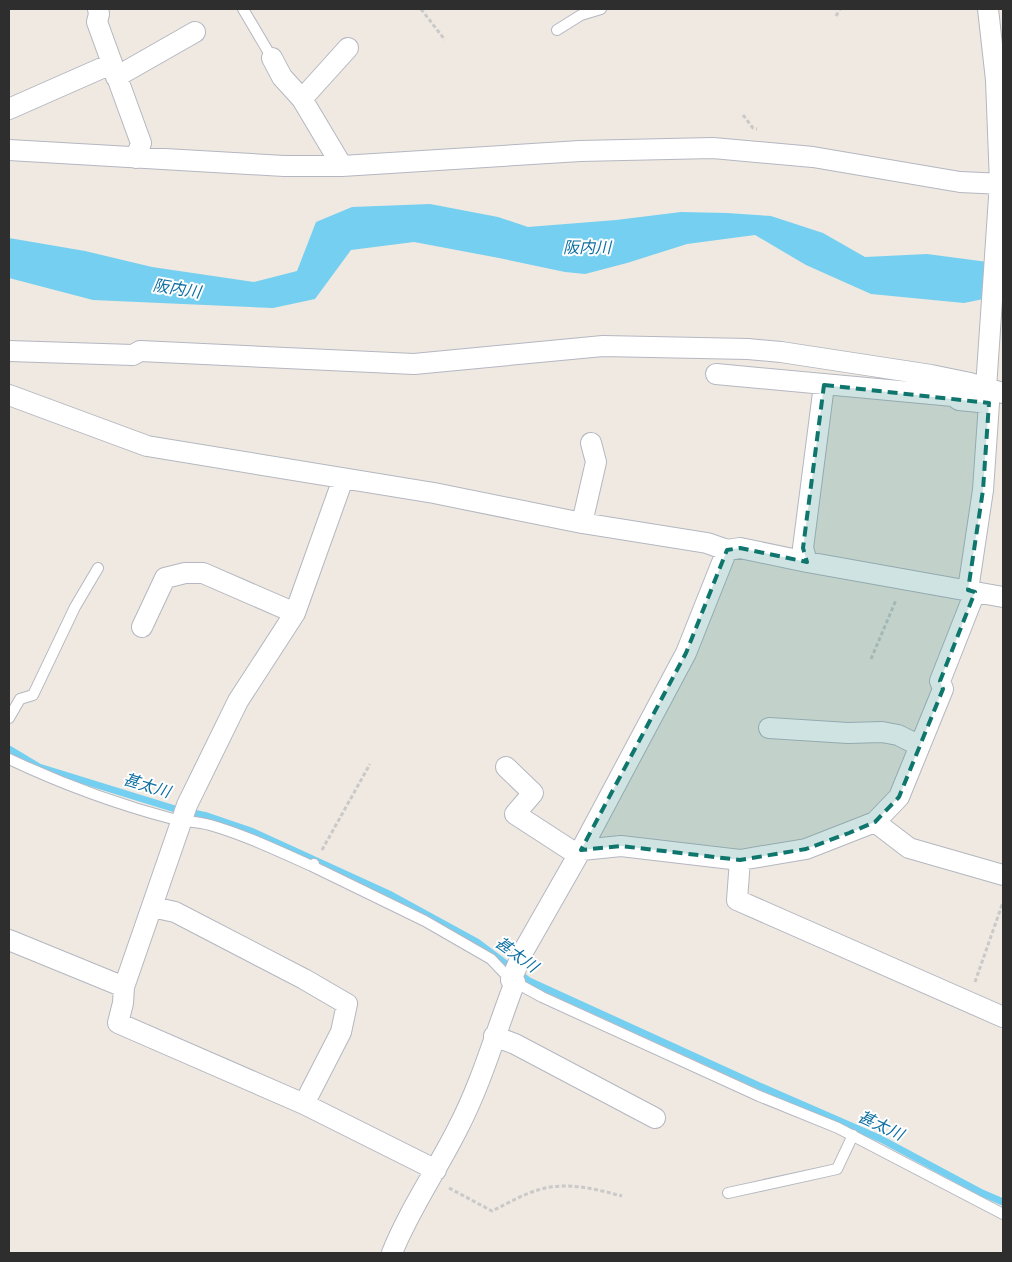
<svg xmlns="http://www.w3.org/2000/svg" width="1012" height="1262" viewBox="0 0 1012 1262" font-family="'PT Sans Narrow','Noto Sans JP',sans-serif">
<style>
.water{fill:#75cff0}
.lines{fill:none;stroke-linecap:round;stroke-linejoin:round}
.stream{stroke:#75cff0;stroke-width:7}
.service-casing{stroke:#b4b7c1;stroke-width:12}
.minor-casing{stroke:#b4b7c1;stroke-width:22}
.path{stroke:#c9c9c9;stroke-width:3;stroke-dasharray:4 2.5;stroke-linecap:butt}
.service{stroke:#fff;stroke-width:10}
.minor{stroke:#fff;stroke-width:20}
.marked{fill:#0f766e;fill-opacity:0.2;stroke:#0f766e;stroke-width:4;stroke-dasharray:10 6;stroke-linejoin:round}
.labels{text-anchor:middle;stroke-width:4;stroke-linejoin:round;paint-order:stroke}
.water-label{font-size:16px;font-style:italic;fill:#0d6fa3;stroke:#fff}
</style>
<rect width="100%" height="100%" fill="#efe9e1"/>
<!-- water -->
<path class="water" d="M430 204 498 217 528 227 616 220 681 212 727 213 771 216 823 233 865 257 927 254 1003 264V295L964 303 871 294 806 265 755 235 687 244 627 263 585 274 565 272 499 258 414 242 351 250 315 299 273 308 93 300 9 278V238L85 251 152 267 254 282 297 271 316 222 352 207Z"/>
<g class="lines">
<!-- stream -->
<path class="stream" d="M9 749 39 767 175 809 207 816 251 831 391 895 477 942 529 981 764 1088 881 1139 982 1193 1003 1202"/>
<defs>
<path id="service" d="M243 9 272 58
M557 30 581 15 601 9
M9 718 20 699 33 695 75 607 98 568
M9 759C62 784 116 804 173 819 185 822 197 821 210 825 245 835 278 851 312 866
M314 864 312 866 425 921 491 959 511 980 542 997 759 1096 838 1128 1003 1214
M728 1193 837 1169 853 1135"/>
<path id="minor" d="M98 9 99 14 97 22 141 143 136 158
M272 58 282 77 302 99 342 166
M116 77 195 32
M302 99 348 48
M9 109 111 64
M9 150 284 166H342L580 151 713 148 813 157 960 182 1003 184
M9 351 133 355 140 351 414 364 603 346 748 349 781 352 931 375 970 383 1003 393
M716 374 953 396 959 400 989 403
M9 395 147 446 434 493 582 523 707 543 727 550 740 548 807 562 1003 597
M343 479 295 613 238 701 187 805 124 987 123 1003 118 1023 304 1104 436 1170
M582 523 596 462 591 443
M807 562 803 548 824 385
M968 590 983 490 989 403 986 388 1000 183 996 80 988 9
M142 627 165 578 185 573H203L295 613
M769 728 848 733 882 732 898 735 920 746
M506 767 533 793 515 814 572 851 621 846 740 860 806 849 875 822 909 848 1003 875
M875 822 899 797 943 689 940 681 975 592
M740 860 737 900 1003 1017
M152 907 175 912 304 979 347 1004 341 1032 304 1104
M9 940 124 987
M511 980 524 950 581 850 686 653 727 550
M494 1036 515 1044 655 1118
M392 1253C409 1210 437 1170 458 1128 482 1082 496 1031 515 982"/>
</defs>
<!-- service casing -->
<use href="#service" class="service-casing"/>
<!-- minor casing -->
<use href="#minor" class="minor-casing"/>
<!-- path -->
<path class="path" d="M421 9 445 40
M836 16 840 9
M743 115 753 128 757 129
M871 659 896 600
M322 850 370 764
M975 982 1003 902
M449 1188 492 1211C507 1204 523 1194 538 1190 566 1181 595 1189 622 1196"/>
<!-- service -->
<use href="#service" class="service"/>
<!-- minor -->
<use href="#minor" class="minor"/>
</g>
<!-- marked area -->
<path class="marked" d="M824 385 989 403 983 490 968 590 975 592 940 681 943 689 899 797 875 822 849 833 806 849 740 860 621 846 581 850 686 653 727 550 740 548 807 562 803 548Z"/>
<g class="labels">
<!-- water labels -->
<g class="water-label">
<text x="587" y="253">阪内川</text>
<text transform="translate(177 288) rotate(9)" y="6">阪内川</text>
<text transform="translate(147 785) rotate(17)" y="6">甚太川</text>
<text transform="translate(517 954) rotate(36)" y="6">甚太川</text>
<text transform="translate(881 1125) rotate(25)" y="6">甚太川</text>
</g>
</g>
<!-- border -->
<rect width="1012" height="1262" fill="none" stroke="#2e2e2e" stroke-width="20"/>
</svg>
